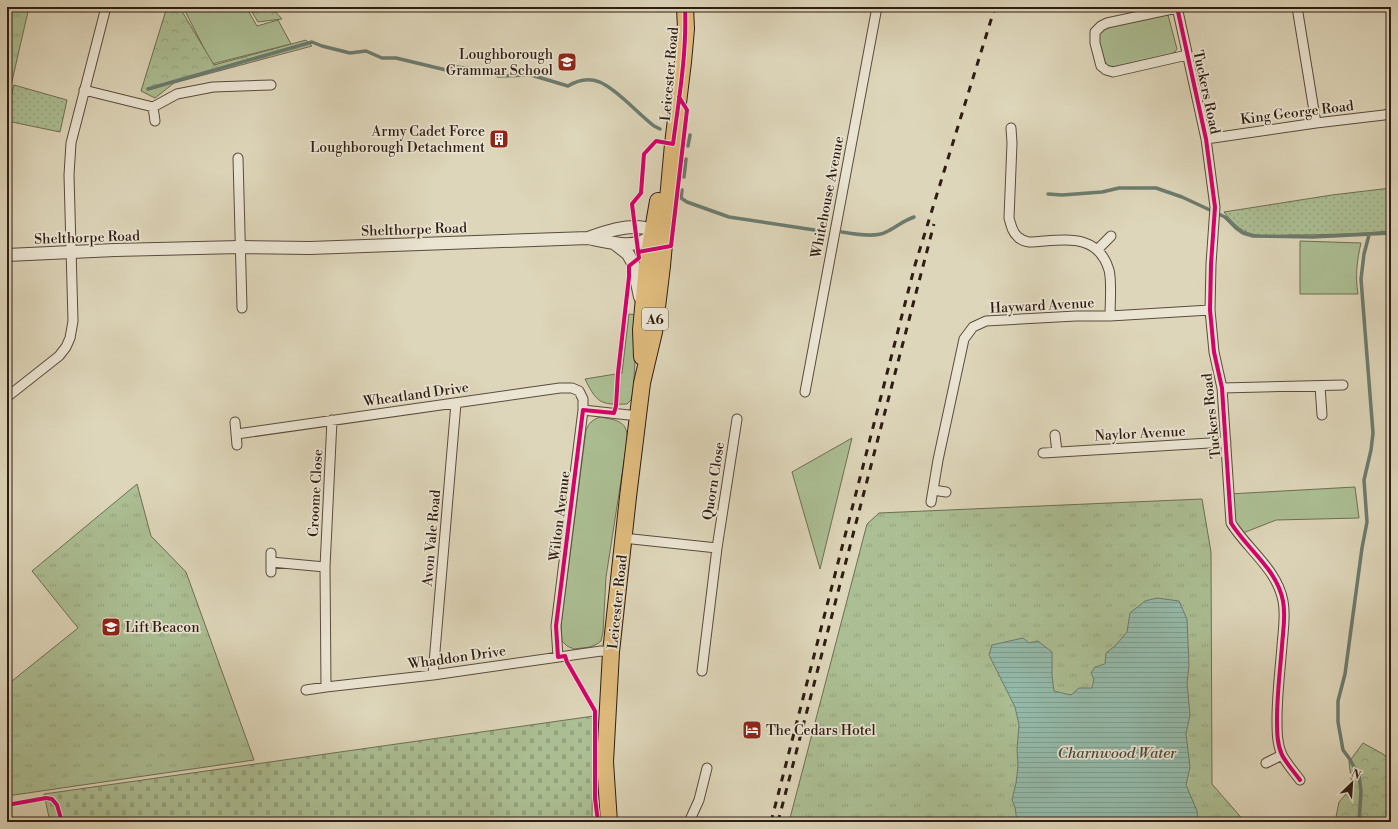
<svg xmlns="http://www.w3.org/2000/svg" width="1398" height="829" viewBox="0 0 1398 829" font-family="'Libre Bodoni',serif">
<style>
.grass{fill:#acbf94;stroke:#6e6e54}
.forest{fill:url(#forest-crowns);stroke:#6e6e54}
.cemetery{fill:url(#cemetery-stones);stroke:#6e6e54}
.park{fill:url(#park-tufts);stroke:#6e6e54}
.garden{fill:url(#garden-dots);stroke:#6e6e54}
.water{fill:url(#water-rules);stroke:#6c7b6e}
.lines{fill:none;stroke-linecap:round;stroke-linejoin:round}
.stream{stroke:#6c7b6e;stroke-width:3.5}
.minor-casing{stroke:#5b4b3d;stroke-width:11}
.tertiary-casing{stroke:#5b4b3d;stroke-width:14}
.trunk-casing{stroke:#2f1d13;stroke-width:18}
.minor{stroke:#eae4d2;stroke-width:9}
.tertiary{stroke:#eae4d2;stroke-width:12}
.trunk{stroke:#dfbb7d;stroke-width:16}
.rail{stroke:#2f1d13;stroke-width:3;stroke-dasharray:7 7;stroke-linecap:butt}
.cycleway-casing{stroke:#eae4d2;stroke-width:6}
.cycleway{stroke:#d6006c;stroke-width:4}
.labels{text-anchor:middle;stroke-width:3.5;stroke-linejoin:round;paint-order:stroke}
.shield{fill:#eae4d2;stroke:#67594c;stroke-width:1}
.shield-label{font-size:13px;font-weight:bold;fill:#2f1d13}
.poi-label{font-size:14px;fill:#2f1d13;stroke:#eae4d2;text-anchor:end}
.street-label{font-size:14px;fill:#2f1d13;stroke:#eae4d2}
.water-label{font-size:15px;font-style:italic;fill:#4d4c40;stroke:#eae4d2}
</style>
<defs>
<pattern id="forest-crowns" width="20" height="18" patternUnits="userSpaceOnUse"><rect width="20" height="18" fill="#acbf94"/><path d="M2 6a3 3 0 1 1 6 0M12 15a3 3 0 1 1 6 0" fill="none" stroke="#94a47f"/></pattern>
<pattern id="cemetery-stones" width="16" height="16" patternUnits="userSpaceOnUse"><rect width="16" height="16" fill="#acbf94"/><path d="M2 7V4a2 2 0 0 1 4 0v3zM10 15v-3a2 2 0 0 1 4 0v3z" fill="#94a47f"/></pattern>
<pattern id="park-tufts" width="24" height="20" patternUnits="userSpaceOnUse"><rect width="24" height="20" fill="#acbf94"/><path d="M3 7l-1-3M5 7V3M7 7l1-3M15 17l-1-3M17 17v-4M19 17l1-3" fill="none" stroke="#94a47f"/></pattern>
<pattern id="garden-dots" width="8" height="8" patternUnits="userSpaceOnUse"><rect width="8" height="8" fill="#acbf94"/><path d="M2 2h.1M6 6h.1" fill="none" stroke="#94a47f" stroke-width="1.8" stroke-linecap="round"/></pattern>
<pattern id="water-rules" width="6" height="5" patternUnits="userSpaceOnUse"><rect width="6" height="5" fill="#94baaa"/><path d="M0 2.5h6" fill="none" stroke="#809f91"/></pattern>
</defs>
<rect width="100%" height="100%" fill="#ded6ba"/>
<filter id="stains"><feTurbulence type="fractalNoise" baseFrequency=".005" numOctaves="4"/><feColorMatrix values="0 0 0 0 .2 0 0 0 0 .09 0 0 0 0 .02 0 0 0 .5 -.17"/></filter>
<radialGradient id="worn" r=".72"><stop offset=".6" stop-color="#630" stop-opacity="0"/><stop offset="1" stop-color="#630" stop-opacity=".3"/></radialGradient>
<!-- grass -->
<path class="grass" d="M188 7H246L257 26 278 20 291 44 212 64 184 9Z
M1168 15 1177 49 1175 52 1169 55 1112 67H1108L1106 64C1103 56 1096 43 1099 34 1103 25 1157 17 1168 15Z
M1300 241 1361 243C1357 260 1355 276 1358 294H1300Z
M629 314 638 315 633 393 631 400 627 404C600 405 597 403 585 379L622 373Z
M600 417C617 420 629 421 627 442L606 577 603 632 601 641 597 644 590 647 574 649 567 646 562 641 561 625 586 430C589 423 592 420 600 417Z
M852 438 820 569 792 472Z
M1355 487 1359 518 1276 520 1238 535 1229 494Z"/>
<!-- forest -->
<path class="forest" d="M167 7H182L180 8 214 65 306 40 312 46 174 83 155 98 141 91Z
M249 7H271L282 19 258 22Z
M1363 743 1383 754 1391 761V822H1335L1339 802 1352 787 1349 762Z"/>
<!-- cemetery -->
<path class="cemetery" d="M594 716 592 815 593 822H50L44 794Z"/>
<!-- park -->
<path class="park" d="M7 7H29L7 103Z
M137 484 151 536 186 572 254 760 7 796V685L78 628 32 571Z
M1202 499 1211 552 1212 784 1245 822H789L867 524 879 513Z"/>
<!-- garden -->
<path class="garden" d="M14 85 67 100 60 132 7 121V113Z
M1391 188V231C1357 234 1323 235 1289 235 1277 236 1264 237 1252 234 1240 231 1231 221 1224 212L1332 195Z"/>
<!-- water -->
<path class="water" d="M1157 598 1179 601 1187 619 1189 666 1187 683 1190 715 1186 734 1190 767 1186 785 1197 811 1198 822H1017L1015 807 1012 800 1016 783 1018 767 1017 749 1019 725 1015 707 989 655 992 645 1023 638 1029 643 1038 641 1052 652V676L1054 691 1071 695 1079 688H1092L1094 679 1091 673 1095 667 1105 664 1106 653 1115 646 1127 632 1130 613 1145 601Z"/>
<g class="lines">
<!-- stream -->
<path class="stream" d="M148 89 312 42 322 46 350 53 366 51 382 58H396L446 70 456 67 486 70 498 76 531 75 568 86C592 71 608 85 626 101 635 109 644 118 654 126L660 129
M688 146 690 135
M684 177 686 159
M682 190 681 198 687 202 729 217 821 231
M1048 194 1062 195 1102 192 1119 188H1156L1182 197 1225 217 1236 228 1243 233 1253 236 1313 237 1391 233
M842 232C854 234 876 238 886 232 896 227 903 221 914 217
M1359 822 1361 791 1359 776 1349 758 1343 750 1338 722V701L1345 674 1362 548 1367 522 1364 480 1371 450 1373 433 1361 279 1364 254 1369 235"/>
<defs>
<path id="minor" d="M1177 7 1206 139 1215 207 1211 264 1210 310 1214 352 1222 388 1231 523C1247 549 1277 569 1283 601 1286 616 1283 631 1282 646 1280 671 1277 695 1277 719 1277 732 1277 744 1282 755 1287 764 1294 772 1300 780
M1297 7 1316 123
M1177 8 1107 23 1101 26 1095 32V43L1101 66 1106 70 1113 72 1187 55
M84 90 153 107 177 94 213 87 271 85
M153 107 155 121
M1011 128 1012 143 1009 218C1011 225 1012 232 1018 237 1025 244 1035 242 1044 241 1073 239 1099 237 1109 270 1112 281 1110 304 1110 316
M1206 139 1316 123 1384 115 1391 113
M238 158 242 308
M1098 249 1111 236
M1320 386 1322 415
M1222 388 1343 385
M805 392 877 7
M7 397 59 356 66 347 70 338 73 321 69 175 71 143 106 7
M583 410 638 416
M235 422 237 445
M237 434 560 388H572L579 391 583 399V410L556 626 558 657
M1055 435 1057 452
M1043 453 1226 442
M933 490 946 492
M931 502 938 460 964 339 973 327 986 321 1076 316H1110L1210 310
M623 538 717 548
M271 553V572
M271 562 325 567
M702 671 717 548 737 419
M433 675 456 403
M326 687 325 567 332 420
M306 690 326 687 433 675 601 651 611 652
M1266 763 1282 755
M689 822 699 800 707 768"/>
<path id="tertiary" d="M588 238C605 232 627 224 645 228 650 230 655 234 659 237
M614 243 628 254 633 263 640 297
M7 255 115 250 240 247 310 248 588 238C603 241 631 249 645 240 649 238 652 234 654 231"/>
<path id="trunk" d="M642 357 641 330 647 265 658 201
M609 822 605 762 611 652 628 497 642 383 654 332 662 266 673 144 683 62 686 29 685 7"/>
</defs>
<!-- minor casing -->
<use href="#minor" class="minor-casing"/>
<!-- tertiary casing -->
<use href="#tertiary" class="tertiary-casing"/>
<!-- trunk casing -->
<use href="#trunk" class="trunk-casing"/>
<!-- minor -->
<use href="#minor" class="minor"/>
<!-- tertiary -->
<use href="#tertiary" class="tertiary"/>
<!-- trunk -->
<use href="#trunk" class="trunk"/>
<!-- rail -->
<path class="rail" d="M771 822 915 265 995 7
M778 822 934 224"/>
<defs>
<path id="cycleway" d="M1177 7 1206 139 1215 207 1211 264 1210 310 1214 352 1222 388 1231 523C1247 549 1277 569 1283 601 1286 616 1283 631 1282 646 1280 671 1277 695 1277 719 1277 732 1277 744 1282 755 1287 764 1294 772 1300 780
M638 252 671 246 687 110 679 97
M7 805 46 798 52 799 57 805 62 822
M598 822 595 798V711L567 662 565 656 558 657 556 626 583 410 614 413 616 406 618 373 629 277V266L639 258 632 204 641 193 644 154 656 141 673 144C679 98 687 53 685 7"/>
</defs>
<!-- cycleway casing -->
<use href="#cycleway" class="cycleway-casing"/>
<!-- cycleway -->
<use href="#cycleway" class="cycleway"/>
</g>
<!-- icons -->
<defs>
<symbol id="school-square" viewBox="-11 -11 22 22"><rect x="-9" y="-9" width="18" height="18" rx="4" fill="#8f2418" stroke="#eae4d2"/><path d="M0-5L7-2L0 1L-7-2ZM-4 1L0 2.5L4 1V4Q0 6-4 4Z" fill="#fff"/></symbol>
<symbol id="building-square" viewBox="-11 -11 22 22"><rect x="-9" y="-9" width="18" height="18" rx="4" fill="#8f2418" stroke="#eae4d2"/><path d="M-4-6H4V6H1V3H-1V6H-4ZM-2.5-4.3h1.7v1.8h-1.7ZM.8-4.3h1.7v1.8H.8ZM-2.5-1h1.7V.8h-1.7ZM.8-1h1.7V.8H.8Z" fill="#fff"/></symbol>
<symbol id="hotel-square" viewBox="-11 -11 22 22"><rect x="-9" y="-9" width="18" height="18" rx="4" fill="#8f2418" stroke="#eae4d2"/><path d="M-6-4.5h1.5V1H6V5H4.5V3h-9V5H-6ZM-4 0a1.8 1.8 0 1 1 3.6 0ZM.5 0V-2.5h3Q6-2.5 6 0Z" fill="#fff"/></symbol>
</defs>
<g fill-rule="evenodd">
<use href="#school-square" x="556" y="51" width="22" height="22"/>
<use href="#building-square" x="488" y="128" width="22" height="22"/>
<use href="#school-square" x="100" y="616" width="22" height="22"/>
<use href="#hotel-square" x="741" y="719" width="22" height="22"/>
</g>
<g class="labels">
<!-- shield labels -->
<rect class="shield" x="642" y="308" width="26" height="22" rx="3"/>
<g class="shield-label">
<text x="655" y="324">A6</text>
</g>
<!-- poi labels -->
<g class="poi-label">
<text x="553" y="59">Loughborough<tspan x="553" dy="16">Grammar School</tspan></text>
<text x="485" y="136">Army Cadet Force<tspan x="485" dy="16">Loughborough Detachment</tspan></text>
<text x="125" y="632" text-anchor="start">Lift Beacon</text>
<text x="766" y="735" text-anchor="start">The Cedars Hotel</text>
</g>
<!-- street labels -->
<g class="street-label">
<text transform="translate(669 74) rotate(-85)" y="5">Leicester Road</text>
<text transform="translate(1207 92) rotate(78)" y="5">Tuckers Road</text>
<text transform="translate(1297 112) rotate(-7)" y="5">King George Road</text>
<text transform="translate(827 197) rotate(-79)" y="5">Whitehouse Avenue</text>
<text transform="translate(414 229) rotate(-2)" y="5">Shelthorpe Road</text>
<text transform="translate(87 237) rotate(-2)" y="5">Shelthorpe Road</text>
<text transform="translate(1042 305) rotate(-3)" y="5">Hayward Avenue</text>
<text transform="translate(416 394) rotate(-8)" y="5">Wheatland Drive</text>
<text transform="translate(1211 416) rotate(-96)" y="5">Tuckers Road</text>
<text transform="translate(1140 433) rotate(-3)" y="5">Naylor Avenue</text>
<text transform="translate(713 481) rotate(-81)" y="5">Quorn Close</text>
<text transform="translate(315 493) rotate(-87)" y="5">Croome Close</text>
<text transform="translate(559 516) rotate(-83)" y="5">Wilton Avenue</text>
<text transform="translate(431 538) rotate(-85)" y="5">Avon Vale Road</text>
<text transform="translate(617 602) rotate(-84)" y="5">Leicester Road</text>
<text transform="translate(457 657) rotate(-8)" y="5">Whaddon Drive</text>
</g>
<!-- water labels -->
<g class="water-label">
<text x="1117" y="758">Charnwood Water</text>
</g>
</g>
<!-- margin -->
<rect width="1398" height="829" fill="none" stroke="#ded6ba" stroke-width="24"/>
<rect x="8" y="8" width="1382" height="813" fill="none" stroke="#2f1d13" stroke-width="2"/>
<rect x="12" y="12" width="1374" height="805" fill="none" stroke="#2f1d13"/>
<!-- north arrow -->
<g transform="translate(1352 783) rotate(25)" stroke="#eae4d2" stroke-width="3" paint-order="stroke">
<path d="M0-3L7 15L0 10L-7 15Z" fill="#2f1d13"/>
<text y="-6" font-size="11" font-weight="bold" text-anchor="middle" fill="#2f1d13">N</text>
</g>
<rect width="100%" height="100%" filter="url(#stains)"/>
<rect width="100%" height="100%" fill="url(#worn)"/>
</svg>
